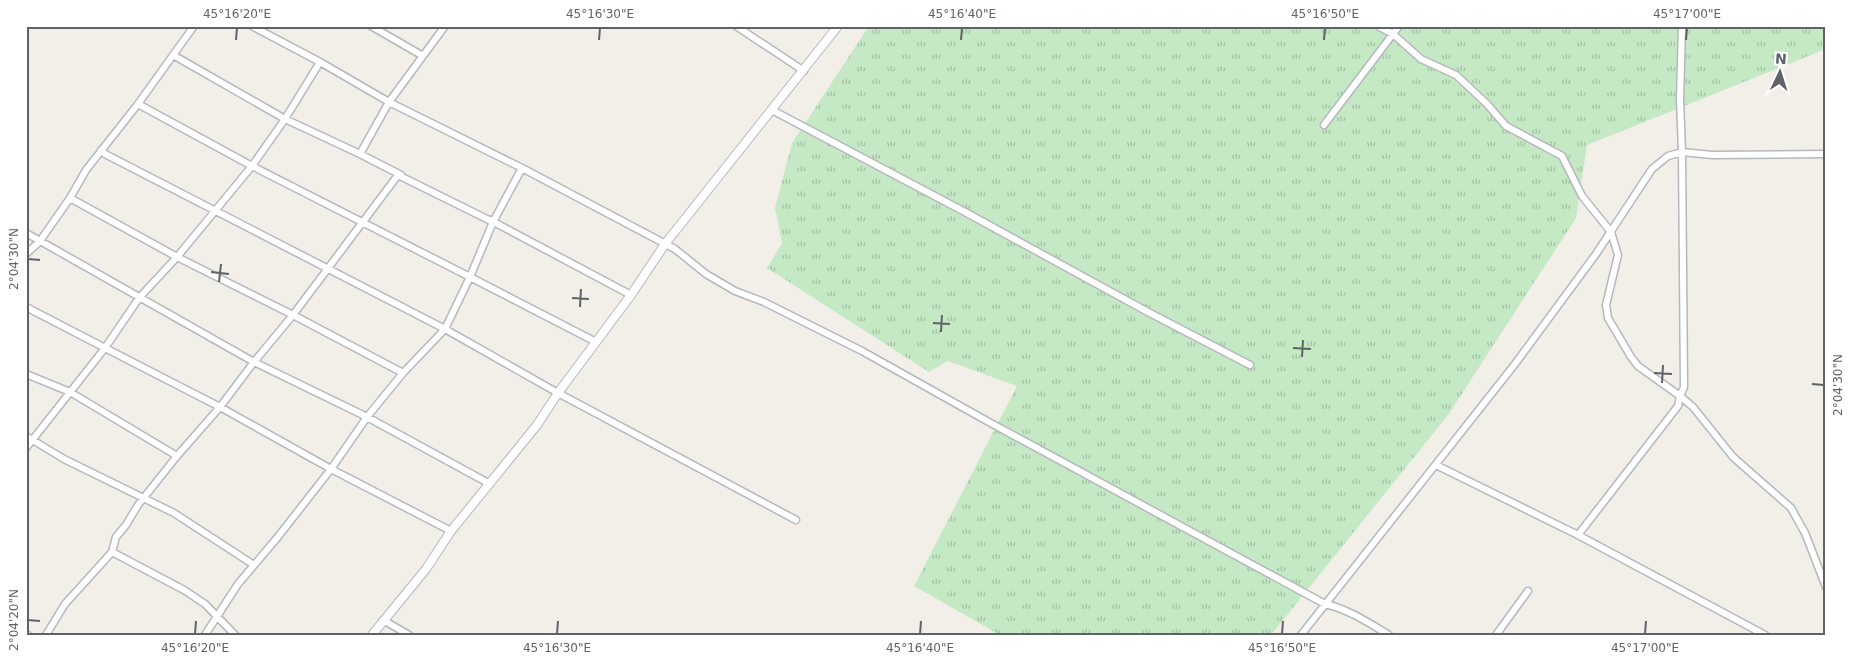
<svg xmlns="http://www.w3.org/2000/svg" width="1852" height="661" viewBox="0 0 1852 661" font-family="'DejaVu Sans',sans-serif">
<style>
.grass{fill:url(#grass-tufts)}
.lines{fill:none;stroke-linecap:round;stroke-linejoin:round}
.minor-casing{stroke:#b5b8bc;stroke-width:9}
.tertiary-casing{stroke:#b5b8bc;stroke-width:10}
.minor{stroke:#fff;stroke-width:6}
.tertiary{stroke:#fff;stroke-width:8}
.ticks{fill:none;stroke:#5f6368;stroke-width:2}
.neatline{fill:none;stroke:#5f6368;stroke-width:2}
.ticks-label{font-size:12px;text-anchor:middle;fill:#5f6368}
</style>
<defs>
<pattern id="grass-tufts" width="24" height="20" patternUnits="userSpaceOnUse" patternTransform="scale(1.25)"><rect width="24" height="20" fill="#c5e8c5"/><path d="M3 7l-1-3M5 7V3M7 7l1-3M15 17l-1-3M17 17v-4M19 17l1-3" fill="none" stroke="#a3c0a4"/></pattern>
</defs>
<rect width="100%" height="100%" fill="#f1efe8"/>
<!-- grass -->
<path class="grass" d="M869 26H1826V49L1587 145 1576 218 1448 415 1271 635H1000L914 586 1017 386 948 361 929 372 767 268 782 243 775 208 792 143Z"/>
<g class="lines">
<defs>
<path id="minor" d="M194 26 138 104 252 166 285 119 360 154 389 102 320 62
M371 26 423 56
M445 26 389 102 522 168 675 249 706 274 735 291 764 302 862 351 987 421 1325 604C1348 609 1369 623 1389 635
M736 26 804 71
M1378 26 1393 34 1421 59 1456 75 1487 104 1506 126 1562 156 1582 196 1611 232 1618 255 1606 305 1608 318 1631 357 1638 366 1680 396 1678 406 1578 535
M1682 26 1680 99 1682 152 1684 387 1680 396 1693 407 1733 457 1791 508 1805 533 1826 587
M173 55 285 119 320 62 252 26
M772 110 965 212 1148 312 1250 365
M1324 125 1399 26
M101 150 105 154 445 329 470 277 596 342
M360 154 401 175
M490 220 631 295
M493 222 522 168
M26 233 254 362 367 417 490 484
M26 254 40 241 70 198 86 170 138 104
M26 307 105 348 139 298 177 257 252 166 470 277 493 222 398 175 293 315 403 373 367 417 331 469 277 538 238 584 205 635
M403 373 445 329 558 393 796 520
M26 374 70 392 177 456
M26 436 64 459 174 513 254 565
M26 448 105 348 220 407 254 362 293 315 177 257 70 198
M1436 465 1578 535 1765 635
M112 552 184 590 205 604 235 635
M383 620 409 635
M26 634 28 635
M46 635 65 604 112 552 116 537 126 525 138 505 177 456 220 407 331 469 451 531
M1301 635 1515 364 1596 254 1652 169 1668 156 1682 152 1712 155 1826 154
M1496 635 1528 591"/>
<path id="tertiary" d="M372 635 426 569 451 531 537 425 558 393 631 295 665 244 838 26"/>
</defs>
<!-- minor casing -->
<use href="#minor" class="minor-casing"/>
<!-- tertiary casing -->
<use href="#tertiary" class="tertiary-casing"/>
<!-- minor -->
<use href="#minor" class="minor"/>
<!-- tertiary -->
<use href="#tertiary" class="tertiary"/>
</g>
<!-- ticks -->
<path class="ticks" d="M236 40 237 28M599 40 600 28M961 40 962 28M1324 40 1325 28M1686 40 1687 28M28 259 40 260M211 272 229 274M219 282 221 264M572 298 589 299M580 307 581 289M933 323 950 324M941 332 942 315M1293 348 1311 349M1302 357 1303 340M1654 373 1672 374M1662 383 1663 365M1812 384 1824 385M28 620 40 621M195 634 196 621M557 634 558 621M920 634 921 621M1282 634 1283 621M1645 634 1646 621"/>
<!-- border -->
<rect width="1852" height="661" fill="none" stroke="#ffffff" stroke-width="55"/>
<!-- north arrow -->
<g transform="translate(1780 72) rotate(4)" stroke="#ffffff" stroke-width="4" paint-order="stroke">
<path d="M0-4L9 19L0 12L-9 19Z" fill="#5f6368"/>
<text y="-8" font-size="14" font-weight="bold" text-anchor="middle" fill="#5f6368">N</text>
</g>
<rect x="28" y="28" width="1796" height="606" class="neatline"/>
<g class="ticks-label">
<text x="237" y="18">45°16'20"E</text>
<text x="600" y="18">45°16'30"E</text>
<text x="962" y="18">45°16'40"E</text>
<text x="1325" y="18">45°16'50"E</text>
<text x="1687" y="18">45°17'00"E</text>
<text transform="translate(14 259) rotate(-90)" y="4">2°04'30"N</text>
<text transform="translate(1838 385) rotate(-90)" y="4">2°04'30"N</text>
<text transform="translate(14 620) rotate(-90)" y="4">2°04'20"N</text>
<text x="195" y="652">45°16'20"E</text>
<text x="557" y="652">45°16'30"E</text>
<text x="920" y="652">45°16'40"E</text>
<text x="1282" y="652">45°16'50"E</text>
<text x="1645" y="652">45°17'00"E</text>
</g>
</svg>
